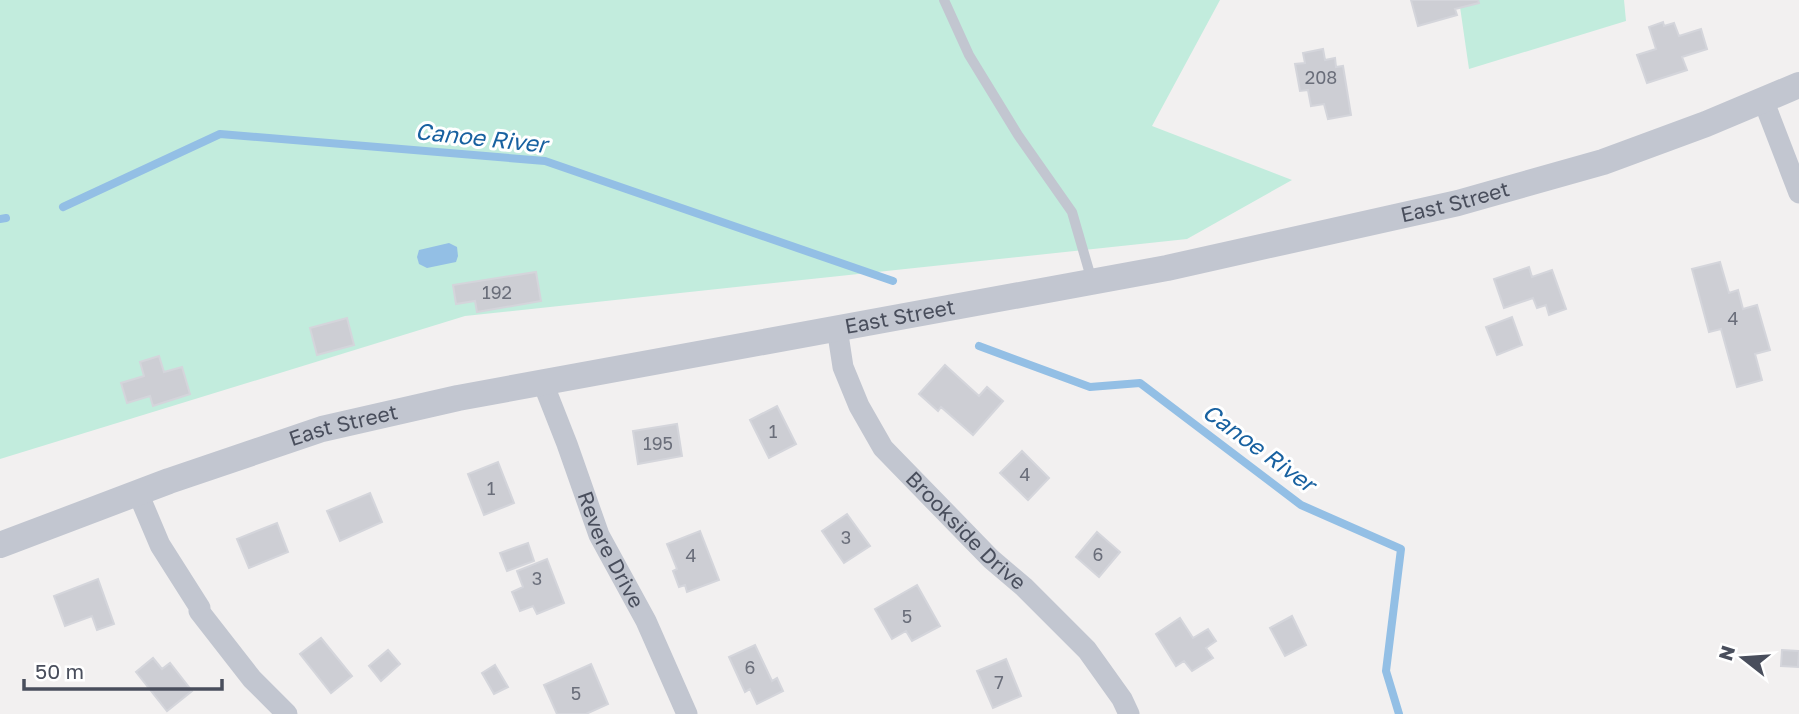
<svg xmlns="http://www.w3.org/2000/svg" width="1799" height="714" viewBox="0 0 1799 714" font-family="'Golos Text',sans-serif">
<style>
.green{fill:#c2ecdd}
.water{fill:#93bfe5}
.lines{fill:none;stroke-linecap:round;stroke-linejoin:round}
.stream{stroke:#93bfe5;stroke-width:8}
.building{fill:#cdced4;stroke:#d4d5db;stroke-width:2}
.service{stroke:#c2c6d0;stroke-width:10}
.minor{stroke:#c2c6d0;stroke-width:21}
.tertiary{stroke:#c2c6d0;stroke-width:26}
.labels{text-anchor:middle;stroke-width:6;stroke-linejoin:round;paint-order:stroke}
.number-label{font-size:18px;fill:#6a6e7a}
.street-label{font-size:21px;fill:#494e5c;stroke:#fff}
.water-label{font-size:23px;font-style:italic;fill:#1861a0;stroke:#fff}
</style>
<rect width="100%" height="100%" fill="#f2f0f0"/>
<!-- green -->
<path class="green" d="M0 0H1220L1152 126 1292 180 1187 239 465 316 0 459Z
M1459 0H1624L1626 21 1469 69Z"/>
<!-- water -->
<path class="water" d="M449 243 457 247 458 256 456 262 427 268 419 264 417 257 419 250Z"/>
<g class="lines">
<!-- stream -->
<path class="stream" d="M63 207 220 134 545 161 893 281
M0 219 6 218
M979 346 1090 387 1140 383 1301 505 1401 549 1386 671 1399 714"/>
</g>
<!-- building -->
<path class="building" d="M1411 0H1478L1479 3 1455 9 1457 15 1418 26Z
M1663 22 1664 26 1674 23 1679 36 1701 29 1707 49 1682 57 1687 70 1647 83 1637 55 1656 49 1649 27Z
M1323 49 1325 60 1335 58 1336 67 1343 66 1351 115 1328 119 1324 104 1311 106 1308 90 1300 91 1295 64 1305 63 1303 53Z
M1720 262 1729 293 1738 290 1743 309 1757 305 1770 350 1755 354 1762 380 1737 387 1721 329 1709 332 1692 269Z
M1529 267 1532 277 1552 270 1566 309 1549 315 1546 305 1537 308 1533 298 1504 308 1494 279Z
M536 272 541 301 477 312 475 301 456 304 453 285Z
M1512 317 1522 345 1497 355 1486 327Z
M347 318 354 345 317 355 310 328Z
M159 356 164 372 182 367 190 394 153 406 150 396 127 403 121 383 144 376 140 362Z
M945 365 979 396 987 387 1003 401 973 435 941 407 938 411 919 394Z
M777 406 796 444 769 458 750 420Z
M677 424 682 456 638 464 633 431Z
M1022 451 1049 478 1028 500 1000 473Z
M498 462 514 503 484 515 468 474Z
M370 493 382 522 340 541 327 511Z
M847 514 870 546 844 563 822 531Z
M277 523 288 552 249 568 237 539Z
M700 531 719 580 687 592 685 585 679 587 673 571 677 569 667 544Z
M1097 532 1120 552 1099 577 1076 557Z
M528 543 534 561 507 571 500 553Z
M547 559 564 603 537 614 533 606 520 611 512 592 523 587 517 571Z
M98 579 114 624 97 630 92 616 65 626 54 596Z
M917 585 940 626 912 641 906 631 892 639 875 609Z
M1292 616 1306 645 1285 656 1270 628Z
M1180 618 1193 638 1208 629 1216 641 1206 648 1213 658 1192 671 1184 661 1176 666 1156 634Z
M321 638 352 676 331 693 300 654Z
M755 645 772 681 777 678 783 691 757 704 750 689 745 692 729 657Z
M388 650 400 664 381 681 369 666Z
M1782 650 1799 651 1798 667 1781 666Z
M153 658 162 669 170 663 192 691 167 711 136 672Z
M1006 659 1021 696 993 708 977 671Z
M591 664 608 704 586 714H557L544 685Z
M495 665 508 687 494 694 482 673Z"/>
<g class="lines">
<!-- service -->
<path class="service" d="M944 0 969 55 1018 135 1072 212 1092 281"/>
<!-- minor -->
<g class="minor">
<path d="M1764 102 1799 193"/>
<path id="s1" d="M837 328 843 367 859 406 883 448 991 559 1024 587 1087 650 1122 699 1129 714"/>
<path id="s2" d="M543 383 567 444 599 535 646 621 687 714"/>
<path d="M138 493 160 545 200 608 199 611 252 679 287 714"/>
</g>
<!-- tertiary -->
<path class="tertiary" id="s3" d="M0 545 169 481 322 429 458 398 1167 268 1458 203 1603 162 1706 124 1799 85"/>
</g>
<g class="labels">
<!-- number labels -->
<g class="number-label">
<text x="1321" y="84">208</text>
<text x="497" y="299">192</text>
<text x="1733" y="325">4</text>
<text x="773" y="438">1</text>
<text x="658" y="450">195</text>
<text x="1025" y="481">4</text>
<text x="491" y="495">1</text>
<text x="846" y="544">3</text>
<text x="1098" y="561">6</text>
<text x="691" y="562">4</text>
<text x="537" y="585">3</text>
<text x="907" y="623">5</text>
<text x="750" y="674">6</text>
<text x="999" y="689">7</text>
<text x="576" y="700">5</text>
</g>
<!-- street labels -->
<g class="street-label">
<text dy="7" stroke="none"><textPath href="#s3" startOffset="1498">East Street</textPath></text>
<text dy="7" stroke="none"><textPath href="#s3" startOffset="931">East Street</textPath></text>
<text dy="7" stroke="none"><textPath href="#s3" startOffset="364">East Street</textPath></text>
<text dy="7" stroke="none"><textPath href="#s1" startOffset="247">Brookside Drive</textPath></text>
<text dy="7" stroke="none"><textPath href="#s2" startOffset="180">Revere Drive</textPath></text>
</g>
<!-- water labels -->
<g class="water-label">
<text transform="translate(481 138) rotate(6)" y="8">Canoe River</text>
<text transform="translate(1259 448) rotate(36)" y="8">Canoe River</text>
</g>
</g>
<!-- north arrow -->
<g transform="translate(1743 658) rotate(287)" stroke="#ffffff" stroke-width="5" paint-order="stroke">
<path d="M0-5L12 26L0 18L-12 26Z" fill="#494e5c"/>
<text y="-10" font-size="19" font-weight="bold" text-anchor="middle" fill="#494e5c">N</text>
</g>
<!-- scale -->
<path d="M24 679v10h198v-10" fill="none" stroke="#494e5c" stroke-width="3.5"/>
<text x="35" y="679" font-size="21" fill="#494e5c" stroke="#ffffff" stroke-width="5" paint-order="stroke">50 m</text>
</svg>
